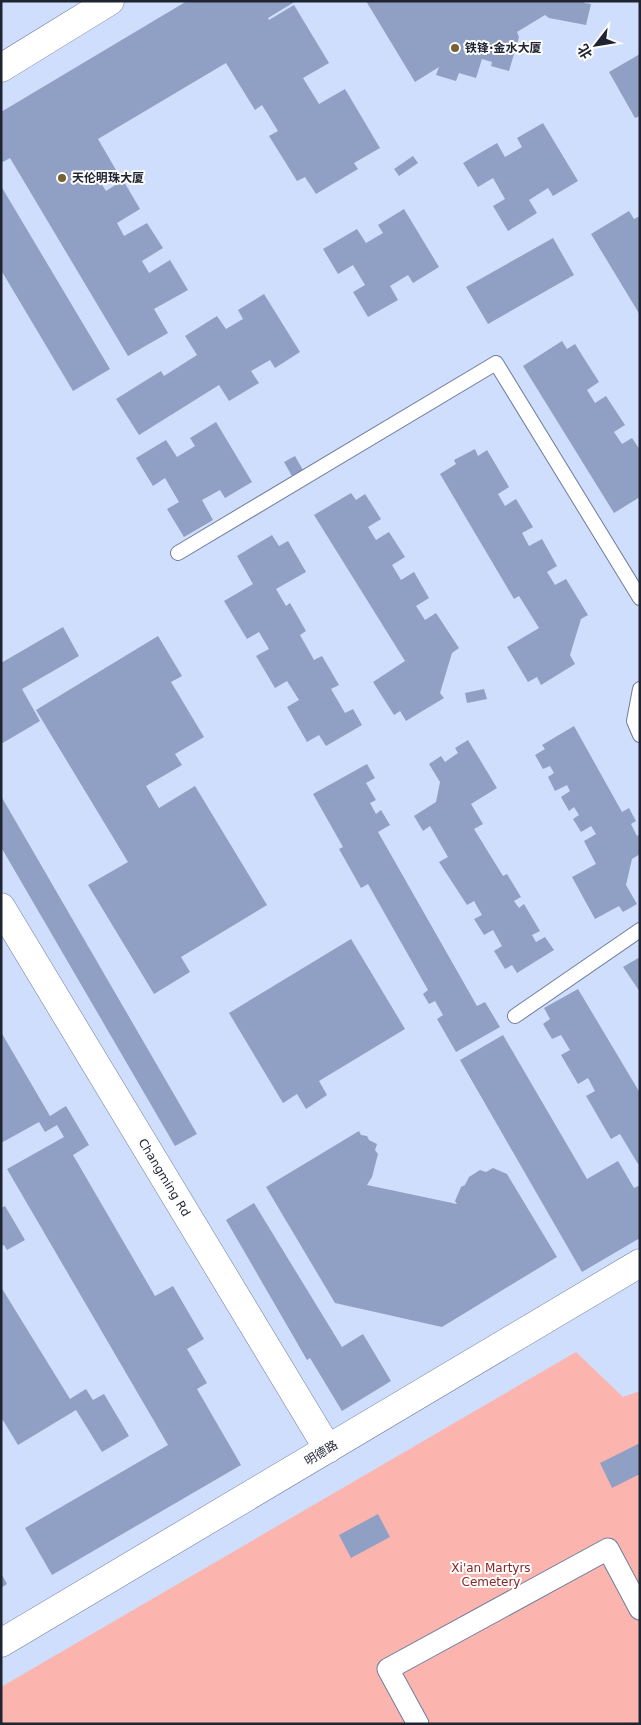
<svg xmlns="http://www.w3.org/2000/svg" width="641" height="1725" viewBox="0 0 641 1725" font-family="'DejaVu Sans','Noto Sans SC',sans-serif">
<style>
.green{fill:#fcb5ae}
.building{fill:#90a0c4}
.lines{fill:none;stroke-linecap:round;stroke-linejoin:round}
.service-casing{stroke:#6e7d9f;stroke-width:16}
.pedestrian-casing{stroke:#6e7d9f;stroke-width:23}
.minor-casing{stroke:#6e7d9f;stroke-width:29}
.tertiary-casing{stroke:#6e7d9f;stroke-width:29}
.service{stroke:#fff;stroke-width:14}
.pedestrian{stroke:#fff;stroke-width:21}
.minor{stroke:#fff;stroke-width:28}
.tertiary{stroke:#fff;stroke-width:28}
.poi-dot{fill:#776131;stroke:#fefefe;stroke-width:2}
.labels{text-anchor:middle;stroke-width:4;stroke-linejoin:round;paint-order:stroke}
.poi-label{font-size:12px;font-weight:bold;fill:#1e2432;stroke:#fefefe;text-anchor:start}
.street-label{font-size:12px;fill:#1e2432;stroke:#fefefe}
.park-label{font-size:12px;fill:#8a2323;stroke:#fefefe}
</style>
<rect width="100%" height="100%" fill="#cfdefc"/>
<!-- green -->
<path class="green" d="M576 1352 623 1397 640 1391V1724H1V1687Z"/>
<!-- building -->
<path class="building" d="M187 1H296L268 18 269 20 294 5 329 63 303 78 319 104 345 89 380 148 354 163 358 169 316 194 305 177 297 181 269 136 278 131 262 105 255 110 226 63 98 139 116 170 99 180 106 191 123 180 140 209 117 223 124 236 147 223 163 248 142 261 149 273 170 260 188 290 154 309 168 333 128 356 10 158 1 163V112Z
M366 1H585L584 3 591 4 586 25 549 18 545 15 517 32 519 37 509 71 491 66 492 62 482 59 476 78 459 73 456 81 436 75 439 67 415 82Z
M640 54V116L635 118 609 72Z
M543 123 578 181 553 196 548 188 529 200 537 213 508 231 493 206 505 199 493 178 478 187 463 163 497 143 505 157 522 147 517 138Z
M413 156 418 163 399 176 394 169Z
M1 186 110 369 73 391 1 270Z
M404 209 439 267 413 283 408 275 390 286 398 300 368 317 353 292 365 285 353 265 338 274 323 249 357 229 366 243 383 233 378 225Z
M629 211 634 219 640 216V315L591 234Z
M553 238 574 275 488 324 466 287Z
M264 294 300 352 275 368 270 360 251 371 259 383 229 401 219 385 139 435 116 399 161 371 164 376 197 355 185 336 217 316 226 329 243 319 238 310Z
M562 341 567 349 575 344 599 382 587 390 595 403 606 396 625 425 614 432 622 444 632 438 640 450V497L614 513 523 366Z
M216 422 252 482 225 498 220 490 202 500 213 520 184 537 167 509 179 502 165 478 153 486 136 458 166 440 177 457 195 446 190 438Z
M475 449 478 456 487 450 509 487 498 494 505 506 516 499 533 527 522 533 529 546 542 539 557 566 547 572 555 585 566 579 588 615 581 619 570 655 575 664 541 685 537 677 528 682 507 647 539 628 519 596 514 599 440 474 456 464 454 460Z
M295 456 308 479 297 485 284 462Z
M351 493 356 500 365 494 381 519 368 527 376 540 389 532 405 557 392 565 401 580 414 572 429 598 416 606 425 620 436 613 459 648 452 653 440 693 444 698 406 721 400 711 394 715 373 682 405 661 314 515Z
M272 535 279 546 288 541 306 572 276 589 286 606 290 603 306 631 300 635 314 660 322 656 339 685 331 689 345 713 353 709 362 725 326 746 319 735 307 742 287 707 299 700 287 681 275 688 256 656 269 649 259 632 247 639 224 601 253 584 237 556Z
M63 627 79 656 22 689 40 721 1 744V663Z
M158 636 182 676 171 682 204 737 175 754 182 765 146 786 159 808 195 786 267 905 181 957 190 972 154 994 88 885 128 862 36 710Z
M484 689 487 699 467 703 465 693Z
M574 726 622 812 629 808 636 821 631 824 637 836 640 834V854L632 859 626 885 637 904 623 912 619 906 595 919 572 877 596 864 584 841 596 834 591 826 581 832 573 819 579 815 574 807 569 811 561 797 570 791 567 785 555 791 548 777 554 773 550 766 543 769 535 755 545 749 542 745Z
M468 740 497 788 471 804 483 824 474 829 503 876 507 874 521 897 514 901 519 908 524 904 540 931 532 935 536 942 545 937 554 950 517 973 512 965 505 969 494 951 502 946 493 930 484 935 474 919 482 915 474 901 467 905 439 862 448 857 430 826 423 831 414 816 436 802 440 782 429 764 441 756 445 762 458 753 455 748Z
M367 764 375 778 366 783 376 800 370 803 376 814 381 810 390 825 378 832 477 1006 485 1002 500 1027 456 1052 437 1019 443 1015 435 1001 429 1004 423 994 428 990 368 884 361 888 339 849 343 847 313 794Z
M1 796 197 1134 175 1146 1 847Z
M351 939 405 1029 319 1081 327 1095 306 1109 297 1094 283 1103 229 1013Z
M640 957V992L623 967Z
M578 989 640 1093V1163L638 1164 620 1134 611 1139 586 1096 595 1091 588 1078 578 1084 561 1055 570 1050 561 1035 552 1039 543 1024 550 1019 544 1008Z
M1 1032 50 1116 66 1106 89 1145 73 1155 155 1296 173 1286 204 1339 187 1349 207 1383 197 1389 241 1465 52 1575 25 1528 168 1445 7 1169 64 1137 57 1125 45 1132 39 1122 1 1143Z
M503 1035 587 1179 618 1161 634 1188 640 1185V1238L582 1272 460 1060Z
M359 1131 361 1135 367 1136 369 1140 377 1144 375 1150 378 1154 372 1177 367 1185 457 1204 455 1201 461 1187 465 1185 469 1177 480 1170 486 1172 493 1168 507 1174 557 1257 442 1327 335 1303 266 1187Z
M254 1203 342 1347 363 1334 391 1381 342 1411 310 1358 307 1360 226 1220Z
M5 1206 25 1240 7 1250 4 1245 1 1246V1208Z
M1 1287 70 1399 86 1389 93 1400 104 1394 129 1436 102 1452 76 1410 18 1445 1 1417Z
M640 1443V1474L612 1488 600 1463Z
M378 1514 390 1537 351 1558 339 1535Z
M1 1573 7 1584 1 1588Z"/>
<g class="lines">
<defs>
<path id="service" d="M178 553 496 363 640 598
M640 689 634 721 640 735
M515 1016 640 930"/>
<path id="pedestrian" d="M418 1724 388 1669 608 1549 640 1609"/>
<path id="minor" d="M1 68 110 1"/>
<g id="tertiary">
<path id="s1" d="M1 907 328 1449"/>
<path d="M1 1643 640 1263"/>
</g>
</defs>
<!-- service casing -->
<use href="#service" class="service-casing"/>
<!-- pedestrian casing -->
<use href="#pedestrian" class="pedestrian-casing"/>
<!-- minor casing -->
<use href="#minor" class="minor-casing"/>
<!-- tertiary casing -->
<use href="#tertiary" class="tertiary-casing"/>
<!-- service -->
<use href="#service" class="service"/>
<!-- pedestrian -->
<use href="#pedestrian" class="pedestrian"/>
<!-- minor -->
<use href="#minor" class="minor"/>
<!-- tertiary -->
<use href="#tertiary" class="tertiary"/>
</g>
<!-- markers -->
<g class="poi-dot">
<circle cx="455" cy="48" r="5"/>
<circle cx="62" cy="178" r="5"/>
</g>
<g class="labels">
<!-- poi labels -->
<g class="poi-label">
<text x="465" y="52">铁锋·金水大厦</text>
<text x="72" y="182">天伦明珠大厦</text>
</g>
<!-- street labels -->
<g class="street-label">
<text dy="4" stroke="none"><textPath href="#s1" startOffset="316">Changming Rd</textPath></text>
<text transform="translate(321 1453) rotate(-31)" y="4">明德路</text>
</g>
<!-- park labels -->
<g class="park-label">
<text x="491" y="1572">Xi'an Martyrs<tspan x="491" dy="14">Cemetery</tspan></text>
</g>
</g>
<!-- border -->
<rect width="641" height="1725" fill="none" stroke="#1e2432" stroke-width="5"/>
<!-- north arrow -->
<g transform="translate(596 45) rotate(239)" stroke="#fefefe" stroke-width="4" paint-order="stroke">
<path d="M0-4L9 19L0 12L-9 19Z" fill="#1e2432"/>
<text y="-8" font-size="14" font-weight="bold" text-anchor="middle" fill="#1e2432">北</text>
</g>
</svg>
